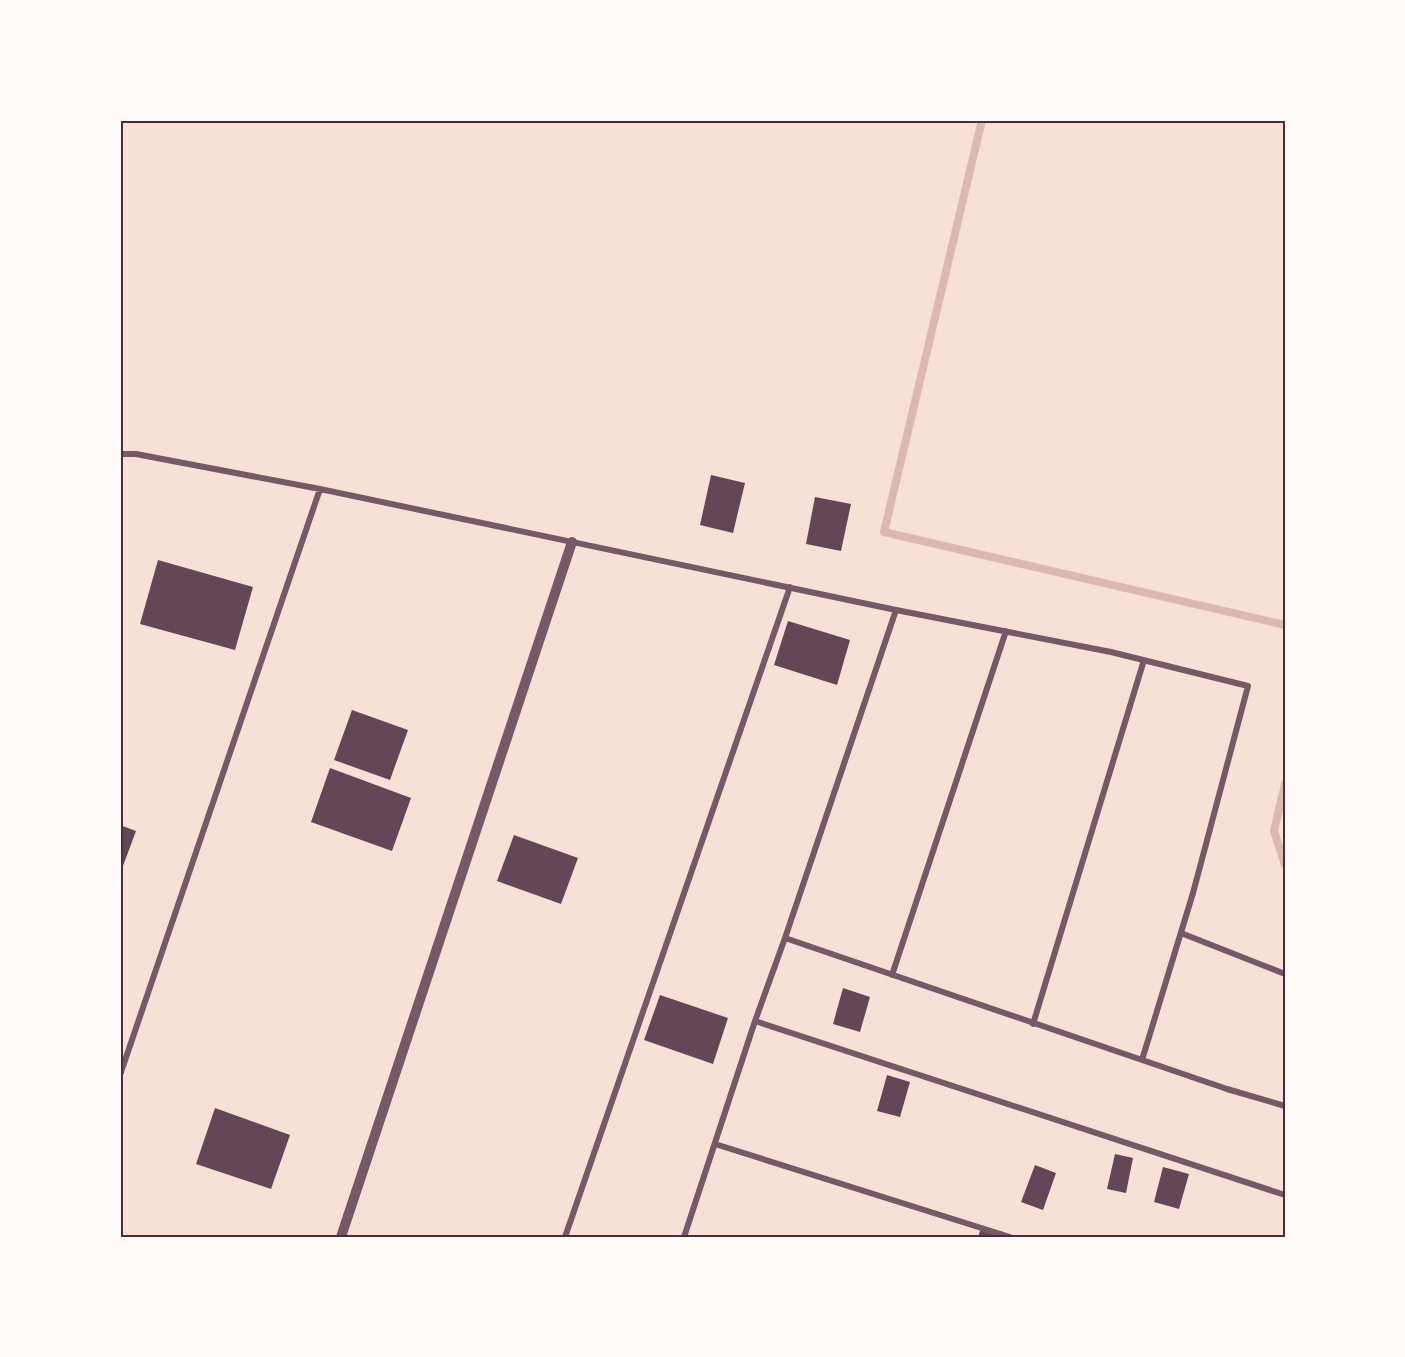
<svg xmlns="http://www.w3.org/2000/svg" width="1405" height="1357" viewBox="0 0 1405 1357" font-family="Figtree,sans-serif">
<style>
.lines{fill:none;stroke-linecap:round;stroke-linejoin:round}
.stream{stroke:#dcb8b0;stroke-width:8}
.building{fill:#644757}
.minor{stroke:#755966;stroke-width:6}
.tertiary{stroke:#755966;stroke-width:10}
.neatline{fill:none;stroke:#4a2c40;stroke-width:2}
</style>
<rect width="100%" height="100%" fill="#f7e1d7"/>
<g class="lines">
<!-- stream -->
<path class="stream" d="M982 120 884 532 1285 625
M1285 784 1274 831 1285 865"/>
</g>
<!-- building -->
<path class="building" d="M711 475 745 483 733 533 700 525Z
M815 497 851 504 841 551 806 544Z
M158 560 253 587 235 650 140 624Z
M788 621 850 640 837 685 774 665Z
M352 710 408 730 390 780 334 760Z
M330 768 411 798 392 851 311 822Z
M120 825 136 831 120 874Z
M514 835 578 858 561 904 497 881Z
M843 988 870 997 860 1032 833 1024Z
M660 995 728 1018 713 1064 644 1040Z
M887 1075 910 1082 900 1117 877 1111Z
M215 1108 290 1135 271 1189 196 1164Z
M1115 1154 1133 1158 1126 1193 1107 1189Z
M1035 1165 1056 1173 1043 1210 1021 1202Z
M1163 1167 1189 1174 1179 1209 1154 1202Z
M981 1228 1008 1237H978Z"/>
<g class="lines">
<!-- minor -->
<path class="minor" d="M120 454H136L320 489 896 610 1111 652 1248 686 1193 893 1142 1060
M1181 933 1285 974
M785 938 1227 1089 1285 1106
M892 975 1006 631
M755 1021 1285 1195
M1033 1024 1144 660
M120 1075 320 489
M715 1144 1010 1237
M565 1237 790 587
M684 1237 755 1021 785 938 896 610"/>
<!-- tertiary -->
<path class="tertiary" d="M341 1237 572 542"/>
</g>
<!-- border -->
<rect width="1405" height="1357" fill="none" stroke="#fffaf5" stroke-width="243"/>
<rect x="122" y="122" width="1162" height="1114" class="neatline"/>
</svg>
